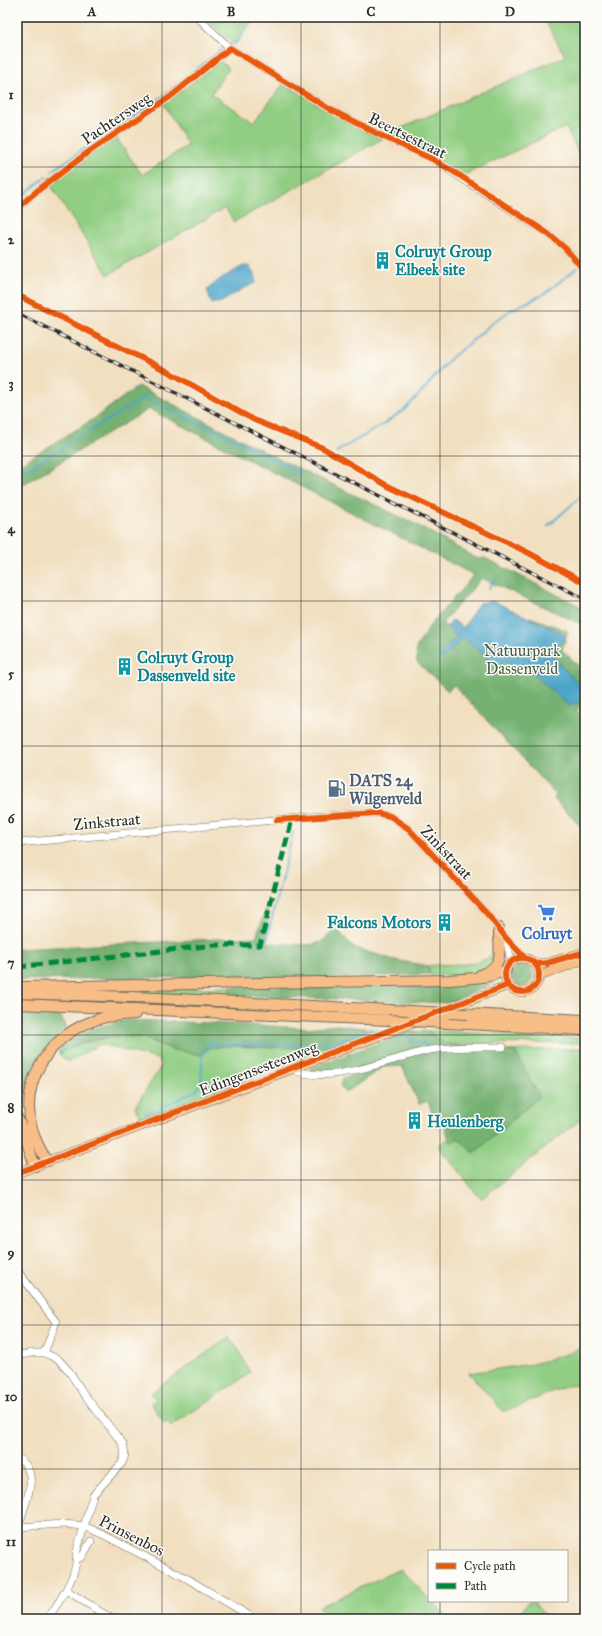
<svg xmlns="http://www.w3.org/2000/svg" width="602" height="1636" viewBox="0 0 602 1636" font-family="'IM FELL Great Primer',serif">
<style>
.green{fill:#91ce83;stroke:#5e7c57}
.forest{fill:#74b171;stroke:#506e4e}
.water{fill:#4ca4c9;stroke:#3c687a}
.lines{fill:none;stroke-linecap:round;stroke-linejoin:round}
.stream{stroke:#4ca4c9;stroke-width:2}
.minor-casing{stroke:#706a5f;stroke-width:8}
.major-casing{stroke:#706a5f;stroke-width:10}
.highway-casing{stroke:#706a5f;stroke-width:12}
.minor{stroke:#fff;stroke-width:7}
.major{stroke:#f7be88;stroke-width:9}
.highway{stroke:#f7be88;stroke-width:10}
.rail-casing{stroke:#2b2b2b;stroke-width:3.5}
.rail{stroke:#fdfcf7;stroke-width:2;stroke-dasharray:6;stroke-linecap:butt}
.highway-bridge-casing{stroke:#706a5f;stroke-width:12;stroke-linecap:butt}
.highway-bridge{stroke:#f7be88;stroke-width:10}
.quiet{stroke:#00873e;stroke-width:5;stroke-dasharray:10 5;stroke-linecap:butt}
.cycleway-casing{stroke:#fdfcf7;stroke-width:8}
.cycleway{stroke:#e8590c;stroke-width:6}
.grid{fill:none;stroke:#2b2b2b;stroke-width:1;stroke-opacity:0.55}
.labels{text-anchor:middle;stroke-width:3;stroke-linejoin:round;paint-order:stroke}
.street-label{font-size:16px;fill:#2b2b2b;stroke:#fdfcf7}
.culture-label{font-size:16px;font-weight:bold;fill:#0d838f;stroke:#fdfcf7;text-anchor:start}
.park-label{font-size:16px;fill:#4a5c45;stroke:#fdfcf7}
.service-label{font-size:16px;font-weight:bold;fill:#4e5e75;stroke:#fdfcf7;text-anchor:start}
.shop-label{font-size:16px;font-weight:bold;fill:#366cbe;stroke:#fdfcf7}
.neatline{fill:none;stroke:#2b2b2b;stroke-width:1.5}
.grid-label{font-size:13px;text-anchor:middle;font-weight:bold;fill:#2b2b2b}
</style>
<rect width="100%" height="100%" fill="#fdfcf7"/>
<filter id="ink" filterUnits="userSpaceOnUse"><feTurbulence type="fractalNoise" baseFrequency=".025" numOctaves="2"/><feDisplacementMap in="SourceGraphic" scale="8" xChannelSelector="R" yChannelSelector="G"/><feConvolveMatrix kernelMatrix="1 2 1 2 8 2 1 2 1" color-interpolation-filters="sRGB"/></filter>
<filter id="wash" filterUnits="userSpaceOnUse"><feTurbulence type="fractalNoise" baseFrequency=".012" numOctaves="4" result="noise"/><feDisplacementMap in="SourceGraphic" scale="16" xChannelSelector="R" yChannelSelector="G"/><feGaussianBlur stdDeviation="0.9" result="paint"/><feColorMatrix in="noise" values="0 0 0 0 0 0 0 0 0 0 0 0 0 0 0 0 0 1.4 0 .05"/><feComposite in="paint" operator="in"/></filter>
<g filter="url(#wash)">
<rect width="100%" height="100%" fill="#f1dfc0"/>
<!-- green -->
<path class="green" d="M204 17H255L235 45Z
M543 17H585V167L566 127 464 175 410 144 388 134 565 56Z
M220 61 229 68 211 94 254 122 284 83 347 122 382 139 234 222 225 208 108 275 50 184 115 136 142 175 188 145 164 104Z
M492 952 495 958C493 961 491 966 488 968 475 978 446 975 431 975L428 966C449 962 472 969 491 956Z
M231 987 229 995 101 992V990Z
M428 1031 585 1038V1043L445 1044Z
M113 1036 143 1038 158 1043 172 1049 202 1055 209 1048 225 1046 301 1048 331 1046 143 1120 135 1107 162 1065 158 1059 100 1044 68 1062 59 1054 74 1046Z
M585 1048V1116L481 1199 438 1146 458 1132 473 1147 539 1093 508 1051Z
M229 1337 240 1352 250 1373 171 1426 167 1421 164 1423 151 1403 156 1400 151 1393Z
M585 1346V1384C556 1384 531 1405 503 1411L469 1373 533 1364 564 1355Z
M400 1569 429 1599V1601H431L446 1615 442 1619H330L318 1607Z
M529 1601H533L549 1619H515Z"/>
<!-- forest -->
<path class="forest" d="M138 386 277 458 417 525 478 559 485 558 585 609V626L482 578 442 623 458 636 528 626 530 617 568 631 562 650 585 672V705L576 710 585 719V831L554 799 556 795 454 685 448 691 417 662 416 648 432 623 474 575 149 409 22 485 17 489V466L95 418Z
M267 906 268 943 310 945 321 942 336 929 355 948 395 960 428 966 430 974 305 979 237 976 17 980V949L256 937Z
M511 975a11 11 0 1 1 22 0a11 11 0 1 1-22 0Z
M498 977 495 983 448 1003 229 995 231 987 440 986Z
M17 1010 58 1011 66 1027 36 1060 24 1101 17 1102Z
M128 1020 231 1024 307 1028 337 1025 381 1030 331 1046 301 1048 225 1046 209 1048 202 1055C192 1053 181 1052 171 1049 161 1046 153 1040 142 1038 113 1033 85 1039 59 1054L58 1050C78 1030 101 1026 128 1020Z
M428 1031 445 1044 516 1052 539 1097 474 1153 458 1138 450 1143 440 1110 432 1113 428 1101 419 1104 402 1066 383 1067 345 1093 340 1085 343 1078 372 1069 311 1071 310 1068 408 1032Z"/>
<!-- water -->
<path class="water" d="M243 266H249L255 276 256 283C250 286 243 288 238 292 228 297 224 304 211 303L207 290 220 279Z
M493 601 566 635 553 657 585 690V699L569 706 533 673 507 662 492 665 481 652 463 638 442 659 439 656 457 636 447 627 453 620 463 628 479 603Z"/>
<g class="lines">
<!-- stream -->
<path class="stream" d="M231 44 238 40 254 17
M99 139 166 94 221 50
M52 171 92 143
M17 200 46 177
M584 263 585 262
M336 452 384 424 404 410 420 394 452 357 478 336 492 323 511 310 544 294 577 268
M329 456 331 455
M17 475 144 398 238 441 301 474
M548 526 585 493
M489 588 495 579
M266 942 293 832
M388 1036 396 1038 406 1036 418 1042 428 1045
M210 1044H290L334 1042 367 1031 376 1033
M145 1113 159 1109 197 1090 201 1082 203 1051 214 1039"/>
</g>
</g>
<g filter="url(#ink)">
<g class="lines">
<defs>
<path id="minor" d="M197 17 230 48 331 110 384 137 432 159 547 233 565 248 585 271
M17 208 37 191 90 151 170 97 230 48
M17 843 309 817 376 813 390 816 409 829 489 916 506 938 525 958
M506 938 511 961
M292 1069C328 1087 391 1058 430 1050 454 1046 479 1047 503 1047
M17 1270 56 1322 44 1353
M17 1356 31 1353H44L58 1359 69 1371 83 1393 123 1444 125 1455 122 1463 93 1495 76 1554C79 1573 58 1604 47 1619
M17 1457C36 1470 31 1487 25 1506 23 1514 21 1519 17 1526
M17 1527 64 1524 84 1526 104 1535 186 1578 255 1619
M77 1559 82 1557 91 1541
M66 1590 112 1619"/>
<path id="major" d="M505 975a17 17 0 1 1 34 0a17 17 0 1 1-34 0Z
M536 964 547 963 585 952
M540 976 585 959
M441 1012 508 985
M17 1173 416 1022"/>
<path id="highway" d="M480 975C507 965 498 951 499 928
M17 987 450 980C469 978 488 979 506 970
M17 993 158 998 410 1011
M17 1004 388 1020
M468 1014 585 1020
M447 1023 585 1030
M17 1117 23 1131 35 1166
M47 1161C41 1151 35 1140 32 1129 19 1079 52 1032 99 1019 111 1015 123 1015 135 1014"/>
</defs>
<!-- minor casing -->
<use href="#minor" class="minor-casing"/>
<!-- major casing -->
<use href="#major" class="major-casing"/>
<!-- highway casing -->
<use href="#highway" class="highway-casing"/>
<!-- minor -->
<use href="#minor" class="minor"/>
<!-- major -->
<use href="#major" class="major"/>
<!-- highway -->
<use href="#highway" class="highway"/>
<defs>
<path id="rail" d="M17 313 585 599"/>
</defs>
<!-- rail casing -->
<use href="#rail" class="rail-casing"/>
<!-- rail -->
<use href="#rail" class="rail"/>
<defs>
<path id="highway-bridge" d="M410 1011 468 1014
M388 1020 447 1023"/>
</defs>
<!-- highway-bridge casing -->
<use href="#highway-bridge" class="highway-bridge-casing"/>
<!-- highway-bridge -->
<use href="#highway-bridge" class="highway-bridge"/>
<!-- quiet -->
<path class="quiet" d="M17 967 215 945H260L292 819"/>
<defs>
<path id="cycleway" d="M17 208 37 191 90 151 170 97 230 48 331 110 384 137 432 159 459 175 547 233 565 248 585 271
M17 295 169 372 254 420 323 448 388 486 525 551 585 583
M277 820 376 813 390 816 409 829 489 916 506 938 525 958
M505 975a17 17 0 1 1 34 0a17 17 0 1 1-34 0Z
M536 964 547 963 585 952
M17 1173 508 985"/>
</defs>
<!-- cycleway casing -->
<use href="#cycleway" class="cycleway-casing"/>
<!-- cycleway -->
<use href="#cycleway" class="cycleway"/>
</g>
</g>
<!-- grid -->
<path class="grid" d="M162 17V1619M301 17V1619M440 17V1551M17 167H585M17 311H585M17 456H585M17 601H585M17 746H585M17 890H585M17 1035H585M17 1180H585M17 1325H585M17 1469H585M440 1601V1619"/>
<!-- icons -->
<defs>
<symbol id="building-bare" viewBox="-9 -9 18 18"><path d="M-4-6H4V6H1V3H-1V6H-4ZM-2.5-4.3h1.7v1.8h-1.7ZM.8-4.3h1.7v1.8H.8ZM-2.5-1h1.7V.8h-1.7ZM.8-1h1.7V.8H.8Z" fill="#0f9aa8" stroke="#fdfcf7" stroke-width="2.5" paint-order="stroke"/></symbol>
<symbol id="fuel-bare" viewBox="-9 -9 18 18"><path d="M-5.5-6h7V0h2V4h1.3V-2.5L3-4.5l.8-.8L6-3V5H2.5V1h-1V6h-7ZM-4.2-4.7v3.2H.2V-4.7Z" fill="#5c6f8a" stroke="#fdfcf7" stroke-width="2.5" paint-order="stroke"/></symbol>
<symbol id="supermarket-bare" viewBox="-9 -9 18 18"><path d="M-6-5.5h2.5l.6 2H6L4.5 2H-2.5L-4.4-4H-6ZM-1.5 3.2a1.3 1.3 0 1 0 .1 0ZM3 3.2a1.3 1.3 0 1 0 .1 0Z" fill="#3f7fe0" stroke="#fdfcf7" stroke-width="2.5" paint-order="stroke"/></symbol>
</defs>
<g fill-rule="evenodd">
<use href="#building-bare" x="370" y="248" width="25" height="25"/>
<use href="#building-bare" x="112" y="654" width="25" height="25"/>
<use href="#fuel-bare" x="324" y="776" width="25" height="25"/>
<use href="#supermarket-bare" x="534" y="900" width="25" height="25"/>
<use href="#building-bare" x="432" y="910" width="25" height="25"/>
<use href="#building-bare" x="402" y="1108" width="25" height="25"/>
</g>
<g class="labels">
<!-- street labels -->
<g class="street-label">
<text transform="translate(116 118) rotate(-34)" y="6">Pachtersweg</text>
<text transform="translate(408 135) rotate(26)" y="6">Beertsestraat</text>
<text transform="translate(107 821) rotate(-5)" y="6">Zinkstraat</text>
<text transform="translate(447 852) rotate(47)" y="6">Zinkstraat</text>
<text transform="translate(258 1068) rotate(-21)" y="6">Edingensesteenweg</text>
<text transform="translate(132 1535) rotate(27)" y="6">Prinsenbos</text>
</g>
<!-- culture labels -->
<g class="culture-label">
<text x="395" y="257">Colruyt Group<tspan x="395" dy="18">Elbeek site</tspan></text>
<text x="137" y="663">Colruyt Group<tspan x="137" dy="18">Dassenveld site</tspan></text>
<text x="431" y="928" text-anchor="end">Falcons Motors</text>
<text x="427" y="1127">Heulenberg</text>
</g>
<!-- park labels -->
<g class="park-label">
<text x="522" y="656">Natuurpark<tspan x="522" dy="18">Dassenveld</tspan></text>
</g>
<!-- service labels -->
<g class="service-label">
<text x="349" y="786">DATS 24<tspan x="349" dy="18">Wilgenveld</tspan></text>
</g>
<!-- shop labels -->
<g class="shop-label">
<text x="547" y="939">Colruyt</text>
</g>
</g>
<!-- margin -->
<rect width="602" height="1636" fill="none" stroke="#fdfcf7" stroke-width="44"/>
<!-- legend -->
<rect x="428" y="1550" width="140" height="52" fill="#fdfcf7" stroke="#a9a8a5"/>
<rect x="436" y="1563" width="20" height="6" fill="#e8590c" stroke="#a9a8a5"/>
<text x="464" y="1570" font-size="12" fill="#2b2b2b">Cycle path</text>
<rect x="436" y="1583" width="20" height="6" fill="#00873e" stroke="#a9a8a5"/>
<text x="464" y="1590" font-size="12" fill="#2b2b2b">Path</text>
<rect x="22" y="22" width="558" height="1592" class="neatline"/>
<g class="grid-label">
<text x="92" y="16">A</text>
<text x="231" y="16">B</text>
<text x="371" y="16">C</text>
<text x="510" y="16">D</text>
<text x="11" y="99">1</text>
<text x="11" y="244">2</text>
<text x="11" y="388">3</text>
<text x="11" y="533">4</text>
<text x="11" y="678">5</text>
<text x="11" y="823">6</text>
<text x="11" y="967">7</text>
<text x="11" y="1112">8</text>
<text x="11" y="1257">9</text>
<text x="11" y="1401">10</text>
<text x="11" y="1546">11</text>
</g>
</svg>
